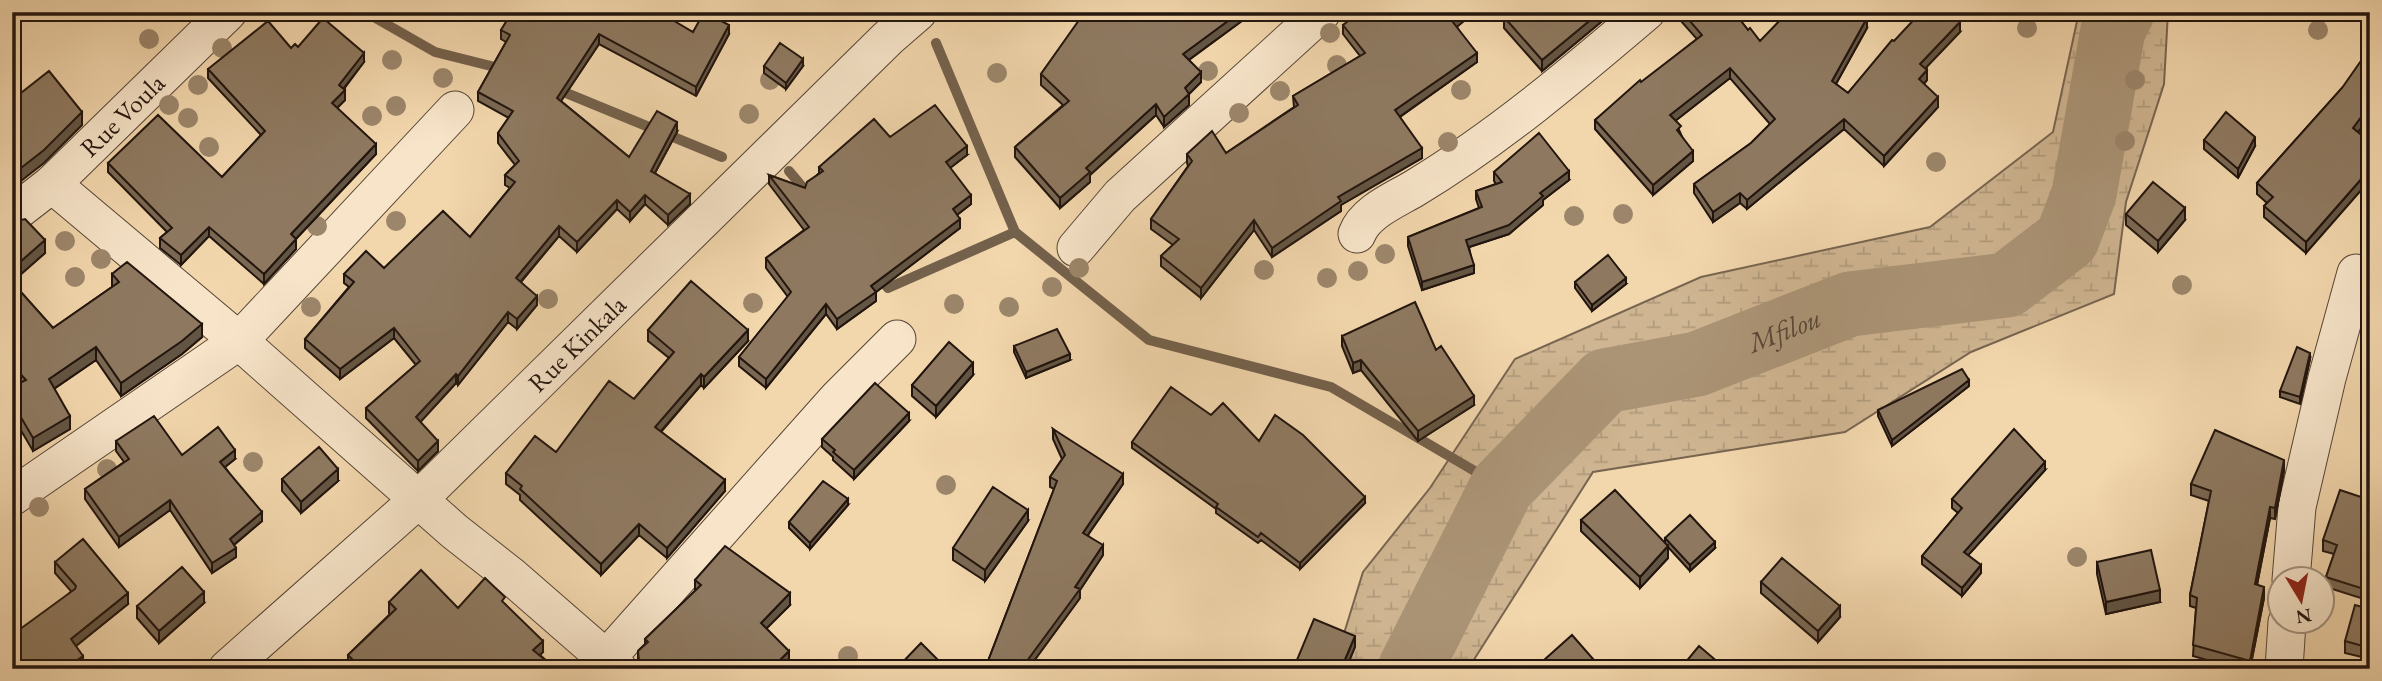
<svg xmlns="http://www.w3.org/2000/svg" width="2382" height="681" viewBox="0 0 2382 681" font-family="'EB Garamond',serif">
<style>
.wetland{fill:url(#wetland-marsh);stroke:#786550;stroke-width:2}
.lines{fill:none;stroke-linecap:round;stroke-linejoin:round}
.stream{stroke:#74614c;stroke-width:10}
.river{stroke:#ab9476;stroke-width:65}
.minor-casing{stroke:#564536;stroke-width:39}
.minor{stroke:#f7e4c9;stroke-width:37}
.tree{fill:#9c866b}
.wall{fill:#7a6853;stroke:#22150e;stroke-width:2}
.shaded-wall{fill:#635543;stroke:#22150e;stroke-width:2}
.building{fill:#8e7960;stroke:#22150e;stroke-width:2}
.labels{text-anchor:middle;stroke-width:7;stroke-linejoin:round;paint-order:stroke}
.street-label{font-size:26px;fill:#22150e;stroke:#f7e4c9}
.water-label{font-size:28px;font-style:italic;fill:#594838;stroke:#f7e4c9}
</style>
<defs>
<pattern id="wetland-marsh" width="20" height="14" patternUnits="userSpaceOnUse" patternTransform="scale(1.75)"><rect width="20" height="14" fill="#cfb591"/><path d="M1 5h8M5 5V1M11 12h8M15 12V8" fill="none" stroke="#b19b7c"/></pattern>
</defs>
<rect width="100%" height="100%" fill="#f2d6ac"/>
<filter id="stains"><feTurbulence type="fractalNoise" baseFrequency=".00286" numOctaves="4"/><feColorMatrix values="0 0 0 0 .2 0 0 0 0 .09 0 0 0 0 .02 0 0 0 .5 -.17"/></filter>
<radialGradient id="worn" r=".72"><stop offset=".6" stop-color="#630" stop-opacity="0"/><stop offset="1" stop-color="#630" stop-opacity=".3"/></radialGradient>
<!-- wetland -->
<path class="wetland" d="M2079 12H2168L2164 84 2126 202 2114 294 1971 352 1845 432 1593 472 1468 669H1333L1363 572 1430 488 1515 359 1701 277 1930 227 2053 132Z"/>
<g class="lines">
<!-- stream -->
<path class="stream" d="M365 12 435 52 503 69
M936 43 1015 232
M554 88 722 157
M789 171 810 196
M877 275 888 288 1015 232 1149 340 1331 387 1502 487"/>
<!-- river -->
<path class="river" id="s1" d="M1410 669 1502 487 1605 381 1697 364 1850 304 2007 285 2067 239 2084 194 2113 30 2122 12"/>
<defs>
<g id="minor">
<path d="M52 184 239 341 454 531 510 575 618 669"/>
<path id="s2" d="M12 215 52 184 228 12"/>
<path d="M1357 234C1365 212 1395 200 1415 188 1498 138 1572 75 1646 12"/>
<path d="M1076 248 1120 196 1322 12"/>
<path d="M12 497 239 341 455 110"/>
<path d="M2291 580 2297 507 2327 378 2356 273"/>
<path id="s3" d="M227 669 419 499 888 38 918 12"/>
<path d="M597 669 838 398 897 339"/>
<path d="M2284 669 2287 622"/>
</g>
</defs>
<!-- minor casing -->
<use href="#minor" class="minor-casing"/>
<!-- minor -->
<use href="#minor" class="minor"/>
</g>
<!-- trees -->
<g class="tree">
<circle cx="2027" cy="28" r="10"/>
<circle cx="2318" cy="30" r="10"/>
<circle cx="1330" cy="33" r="10"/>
<circle cx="149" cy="39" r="10"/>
<circle cx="222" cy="48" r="10"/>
<circle cx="392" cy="60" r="10"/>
<circle cx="1337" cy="65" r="10"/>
<circle cx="1208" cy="71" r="10"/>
<circle cx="997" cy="73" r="10"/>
<circle cx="443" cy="78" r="10"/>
<circle cx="770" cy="80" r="10"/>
<circle cx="2135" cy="80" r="10"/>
<circle cx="198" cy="85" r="10"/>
<circle cx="1461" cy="90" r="10"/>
<circle cx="1280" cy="91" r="10"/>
<circle cx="169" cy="105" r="10"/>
<circle cx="396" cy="106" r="10"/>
<circle cx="1239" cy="113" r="10"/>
<circle cx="749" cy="114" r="10"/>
<circle cx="372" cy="116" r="10"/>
<circle cx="188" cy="118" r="10"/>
<circle cx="2125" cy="141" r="10"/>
<circle cx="1448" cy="142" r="10"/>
<circle cx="209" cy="147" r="10"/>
<circle cx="1936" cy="162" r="10"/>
<circle cx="1623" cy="214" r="10"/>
<circle cx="1574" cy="216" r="10"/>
<circle cx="396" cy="221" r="10"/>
<circle cx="317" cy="226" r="10"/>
<circle cx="65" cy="241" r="10"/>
<circle cx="1385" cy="254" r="10"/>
<circle cx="101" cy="259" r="10"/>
<circle cx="1079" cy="268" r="10"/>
<circle cx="1264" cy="270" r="10"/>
<circle cx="1358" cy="271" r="10"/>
<circle cx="75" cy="277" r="10"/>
<circle cx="1327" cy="278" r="10"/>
<circle cx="2182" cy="285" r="10"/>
<circle cx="1052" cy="287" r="10"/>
<circle cx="548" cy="299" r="10"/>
<circle cx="753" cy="303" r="10"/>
<circle cx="954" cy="304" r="10"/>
<circle cx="311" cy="307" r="10"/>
<circle cx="1009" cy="307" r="10"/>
<circle cx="253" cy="462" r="10"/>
<circle cx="107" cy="469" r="10"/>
<circle cx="946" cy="485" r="10"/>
<circle cx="39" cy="507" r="10"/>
<circle cx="2077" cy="557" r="10"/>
<circle cx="848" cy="656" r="10"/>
</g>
<!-- wall -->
<path class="wall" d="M1076 12H1254L1189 60 1201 82 1189 94V105L1164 127 1156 115 1090 175V182L1060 208 1015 157V147L1063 105 1041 85V74L1081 19Z
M1613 12 1542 71 1504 28V17Z
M1673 12H1734L1748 30 1760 41 1867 28 1836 84 1848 93 1894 41 1960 32 1925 68 1927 80 1924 84 1938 107 1884 166 1844 129 1747 209 1740 203 1713 222 1694 193V184L1751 143 1770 124 1730 78 1675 121 1693 161 1653 195 1595 129V120L1697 39Z
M640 14 693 32 729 34 696 96 599 44 561 101 629 157 677 132 655 173 690 204 668 225 645 204 630 221 617 209 577 252 559 236 521 282 537 305 517 329 508 322 458 385 456 383 420 422 438 451 418 471 366 418V408L416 365 394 338 340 379 305 348V339L349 287 344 283V274L384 268 470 237 510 188 505 185V175L515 165 498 143V133L509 118 478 101V92L506 42 501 39V30Z
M1343 25 1457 27 1477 62 1400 117 1422 158 1341 205V211L1272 257 1254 230 1201 298 1161 266V256L1173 245 1151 229V219L1188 166 1187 163V154L1226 153 1294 107 1293 96 1360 56 1343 34Z
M298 47 364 62 344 89 345 100 337 108 376 154 296 239V249L264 284 209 236 181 265 160 248V238L167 232 108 172V163L222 177 261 135 208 78V69L291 48Z
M764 66H803L786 89 764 73Z
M2342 88 2370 116 2358 132 2306 253 2264 217V206L2267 203 2257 194V183Z
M2204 140 2255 146 2238 178 2204 149Z
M967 155 950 168 971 204 957 215 960 228 876 292V301L837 329 826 314 766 388 739 366V357L788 297 766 268V258L804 230 769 184V175L805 188 819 173V167Z
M1494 172 1569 180 1543 200V205L1509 234 1469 247 1474 273 1422 290 1408 246V237L1479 208 1476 199V191L1496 184 1494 181Z
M2126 214 2185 220 2158 252 2126 225Z
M12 222 45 253 12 282 53 328 112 287V274L202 337 182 354 121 396 96 360 54 389 70 429 33 451 12 415V387L18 384 12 378Z
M1575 282 1626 284 1592 311 1575 288Z
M648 330 748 341 704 388 701 385 661 432 725 491 667 558 639 535 601 575 520 500V495L506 484V473L556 452 634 399 669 358 648 341Z
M1342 336 1474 405 1418 441 1361 370 1353 373 1342 346Z
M1014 346 1070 360 1026 378 1014 352Z
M2310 359 2300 404 2280 397V391Z
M973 375 936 417 912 396V385Z
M1969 386 1892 446 1878 416V410Z
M1211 415 1259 441 1365 503 1300 569 1261 540 1258 543 1216 513V509L1132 448V442Z
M909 421 854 479 833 460V457L822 447V439Z
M1053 429 1123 484 1088 535 1103 555 1080 590V598L1028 669H985L1054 489 1050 487V477L1062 459 1053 439Z
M116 441 182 455 235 459 225 467 262 521 234 545 236 557 212 573 170 510 119 547 85 499V489L124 462 116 451Z
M2045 470 1968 555 1981 573 1962 596 1922 564V556L1958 513 1952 508V499Z
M2284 471 2275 519 2270 518 2257 585 2264 598 2250 669H2238L2193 656 2196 608 2190 606V595L2209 501 2191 495V484Z
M282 479 338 481 301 513 282 491Z
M2370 500V601L2326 587V577L2334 554 2323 551V540Z
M848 505 810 549 789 528V522Z
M1581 520 1665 543V538L1715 548 1690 571 1668 547V558L1640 588 1581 531Z
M1028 521 985 581 953 560V548Z
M55 562 128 604 76 646 83 666 12 669 71 591 55 573Z
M2097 562 2160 602 2106 614 2097 574Z
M695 580 790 605 766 628 789 662 638 663V651L645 644V639L695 591Z
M1761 582 1840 617 1818 642 1761 593Z
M389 602 458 608 505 604 543 652 540 655 556 669H351L348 666V655L390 614 389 613Z
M204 603 159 643 137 618V606Z
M2370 609V659L2345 653V641Z"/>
<!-- shaded-wall -->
<path class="shaded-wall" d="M1240 12H1254L1183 64V54Z
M1260 12H1269L1260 18Z
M1463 12H1475L1452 31V21Z
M1600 12H1613L1542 71V60Z
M1867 18V28L1832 91V81Z
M1960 22V32L1920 74V64Z
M729 25V34L696 96V87Z
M599 34V44L557 107V98Z
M364 53V62L339 94V85Z
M1477 53V62L1395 120V110Z
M803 59V66L786 89V83Z
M1730 68V78L1670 125V115Z
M1927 70V80L1919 89V79Z
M1201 72V82L1185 98 1189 94V105L1164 127V117L1185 88Z
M345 90V100L332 113V103Z
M1938 97V107L1884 166V156Z
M1156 104V115L1090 175V182L1060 208V198L1086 168Z
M2370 105V116L2353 139V128Z
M82 112V125L44 163 12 188V175Z
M1844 119V129L1747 209V200Z
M677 122V132L651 180V171Z
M2255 137V146L2238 178V169Z
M376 144V154L291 244V234Z
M967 146V155L946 171V162Z
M1422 148V158L1341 205V211L1272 257V248L1338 197Z
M1693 151V161L1653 195V185Z
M2370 169V180L2306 253V242Z
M1569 171V180L1543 200V205L1509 234 1466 248V240L1540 193Z
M1740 193V203L1713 222V212Z
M690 194V204L668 225V215Z
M645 195V204L630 221V212Z
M971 195V204L953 218V209Z
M617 200V209L577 252V242Z
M2185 208V220L2158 252V241Z
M960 219V228L876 292V301L837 329V319L871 286Z
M1254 220V230L1201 298V288Z
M559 226V236L516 287V278Z
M209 227V236L181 265V255Z
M296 239V249L264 284V274Z
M45 240V253L12 282V269Z
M1474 265V273L1422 290V282Z
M1626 278V284L1592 311V305Z
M537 296V305L517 329V319Z
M826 304V314L766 388V379Z
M508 312V322L458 385V376Z
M202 324V337L182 354 121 396V383Z
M394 328V338L340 379V369Z
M748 330V341L704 388V377Z
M96 347V360L49 392V379Z
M2310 353V359L2300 404V397Z
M1070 354V360L1026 378V372Z
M1361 360V370L1353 373V363Z
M973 363V375L936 417V406Z
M456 374V383L416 427V417Z
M701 374V385L655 438V427Z
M1969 380V386L1892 446V440Z
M1474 396V405L1418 441V431Z
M909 413V421L854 479V470Z
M70 416V429L33 451V438Z
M438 441V451L418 471V461Z
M235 450V459L220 471V462Z
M2284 460V471L2275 519V508Z
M2045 462V470L1964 560V552Z
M338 469V481L301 513V502Z
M1123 474V484L1083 542V533Z
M725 480V491L667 558V548Z
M1365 497V503L1300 569V563Z
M848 499V505L810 549V543Z
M170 500V510L119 547V537Z
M2270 507V518L2255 595V584Z
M1028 510V521L985 581V570Z
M262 512V521L230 548V539Z
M639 524V535L601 575V564Z
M1715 542V548L1690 571V565Z
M1103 545V555L1080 590V598L1028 669H1021Z
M1668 546V558L1640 588V577Z
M236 548V557L212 573V563Z
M1981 565V573L1962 596V588Z
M2264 587V598L2250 669V661Z
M2160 590V602L2106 614V602Z
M204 592V603L159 643V631Z
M128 593V604L71 650V639Z
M790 593V605L761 634V623Z
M1840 606V617L1818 642V631Z
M1355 636V647L1346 669H1341Z
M543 641V652L533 661V650Z
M789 651V662L782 669H771Z
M83 656V666L80 669H65Z"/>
<!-- building -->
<path class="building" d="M512 12H637L640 14 641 12H659L693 32 704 12 729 25 696 87 599 34 557 98 629 157 657 111 677 122 651 171 690 194 668 215 645 195 630 212 617 200 577 242 559 226 516 278 537 296 517 319 508 312 458 376 456 374 416 417 438 441 418 461 366 408 420 361 394 328 340 369 305 339 354 282 344 274 366 251 384 268 443 211 470 237 515 182 505 175 519 161 498 133 513 111 478 92 510 35 501 30Z
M1084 12H1240L1183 54 1201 72 1185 88 1189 94 1164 117 1156 104 1086 168 1090 172 1060 198 1015 147 1069 101 1041 74 1084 13Z
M1360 12H1463L1452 21 1477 53 1395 110 1422 148 1338 197 1341 201 1272 248 1254 220 1201 288 1161 256 1179 239 1151 219 1192 161 1187 154 1212 131 1226 153 1298 105 1293 96 1365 53 1343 25Z
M1510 12H1600L1542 60 1504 17Z
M1682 12H1734L1748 30 1750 28 1760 41 1788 12H1860L1867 18 1832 81 1848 93 1892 40 1894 41 1921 12H1949L1960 22 1920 64 1927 70 1919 79 1938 97 1884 156 1844 119 1747 200 1740 193 1713 212 1694 184 1751 143 1775 119 1730 68 1670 115 1681 126 1677 130 1693 151 1653 185 1595 120 1640 80 1641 82 1702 35Z
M323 18 364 53 339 85 345 90 332 103 376 144 291 234 296 239 264 274 209 227 181 255 160 238 172 228 108 163 158 115 222 177 265 131 208 69 268 21 291 48 295 44 298 47Z
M780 43 803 59 786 83 764 66Z
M2370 48V105L2353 128 2370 142V169L2306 242 2264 206 2273 197 2257 183 2342 88Z
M49 71 82 112 44 150 12 175V100Z
M935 105 967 146 946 162 971 195 953 209 960 219 871 286 876 292 837 319 826 304 766 379 739 357 791 292 766 258 809 227 769 175 805 188 807 182 823 171 819 167 874 119 890 137Z
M2226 112 2255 137 2238 169 2204 140Z
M1539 133 1569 171 1540 193 1543 196 1509 225 1466 240 1474 265 1422 282 1408 237 1482 207 1476 191 1502 182 1494 172Z
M2153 182 2185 208 2158 241 2126 214Z
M25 219 45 240 12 269V222Z
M1608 255 1626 278 1592 305 1575 282Z
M127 262 202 324 182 341 121 383 96 347 49 379 70 416 33 438 12 402V387L26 380 12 365V282L53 328 119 282 112 274Z
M691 281 748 330 704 377 701 374 655 427 725 480 667 548 639 524 601 564 520 489 522 486 506 473 535 436 556 452 609 381 634 399 674 352 648 330Z
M1415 302 1436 350 1441 346 1474 396 1418 431 1361 360 1353 363 1342 336Z
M1057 329 1070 354 1026 372 1014 346Z
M949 342 973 363 936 406 912 385Z
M2297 347 2310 353 2300 397 2280 391Z
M1962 369 1969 380 1892 440 1878 410Z
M875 383 909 413 854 470 833 452 835 450 822 439Z
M1171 387 1211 415 1223 403 1259 441 1275 415 1303 435 1365 497 1300 563 1261 533 1258 537 1216 507 1218 504 1132 442Z
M154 416 182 455 218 427 235 450 220 462 262 512 230 539 236 548 212 563 170 500 119 537 85 489 129 459 116 441Z
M1053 429 1123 474 1083 533 1103 545 1075 587 1080 589 1021 669H985L1057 481 1050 477 1065 455Z
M2014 429 2045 462 1964 552 1981 565 1962 588 1922 556 1962 508 1952 499Z
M2215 430 2284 460 2275 508 2270 507 2255 584 2264 587 2250 661 2193 645 2197 598 2190 595 2211 491 2191 484Z
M319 447 338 469 301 502 282 479Z
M823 481 848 499 810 543 789 522Z
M993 487 1028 510 985 570 953 548Z
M1615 490 1668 546 1640 577 1581 520Z
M2340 490 2370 500V591L2326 577 2337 545 2323 540Z
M1690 515 1715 542 1690 565 1665 538Z
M83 539 128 593 71 639 83 656 65 669H12V635L75 589 76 586 55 562Z
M725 546 790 593 761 623 789 651 771 669H635L639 661 638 651 648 642 645 639 701 585 695 580Z
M2151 550 2160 590 2106 602 2097 562Z
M1782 558 1840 606 1818 631 1761 582Z
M182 567 204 592 159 631 137 606Z
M421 570 458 608 485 578 505 597 502 601 543 641 533 650 556 669H362L348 655 396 609 389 602Z
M2355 605 2370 609V648L2345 641Z
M1314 619 1355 636 1341 669H1297L1294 667Z
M1572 635 1601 668 1534 669Z
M921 643 947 669H896Z
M1699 646 1726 669H1680Z"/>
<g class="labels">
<!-- street labels -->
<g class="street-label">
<text dy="9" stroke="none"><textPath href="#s2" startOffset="149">Rue Voula</textPath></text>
<text dy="9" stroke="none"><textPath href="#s3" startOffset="478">Rue Kinkala</textPath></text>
</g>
<!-- water labels -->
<g class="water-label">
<text dy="10" stroke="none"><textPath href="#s1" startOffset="539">Mfilou</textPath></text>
</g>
</g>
<!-- margin -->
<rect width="2382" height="681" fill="none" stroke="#f2d6ac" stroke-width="42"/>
<rect x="14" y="14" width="2354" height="653" fill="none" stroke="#22150e" stroke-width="3.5"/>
<rect x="21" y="21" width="2340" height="639" fill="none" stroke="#22150e" stroke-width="2"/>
<!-- north arrow -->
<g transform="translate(2301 600) rotate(170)"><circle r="33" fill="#f7e4c9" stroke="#a2917e" stroke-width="2"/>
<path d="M0-5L12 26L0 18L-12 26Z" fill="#8f2418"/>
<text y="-10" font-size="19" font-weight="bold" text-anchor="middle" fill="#22150e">N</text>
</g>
<rect width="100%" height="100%" filter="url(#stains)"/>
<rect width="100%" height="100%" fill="url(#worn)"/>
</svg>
